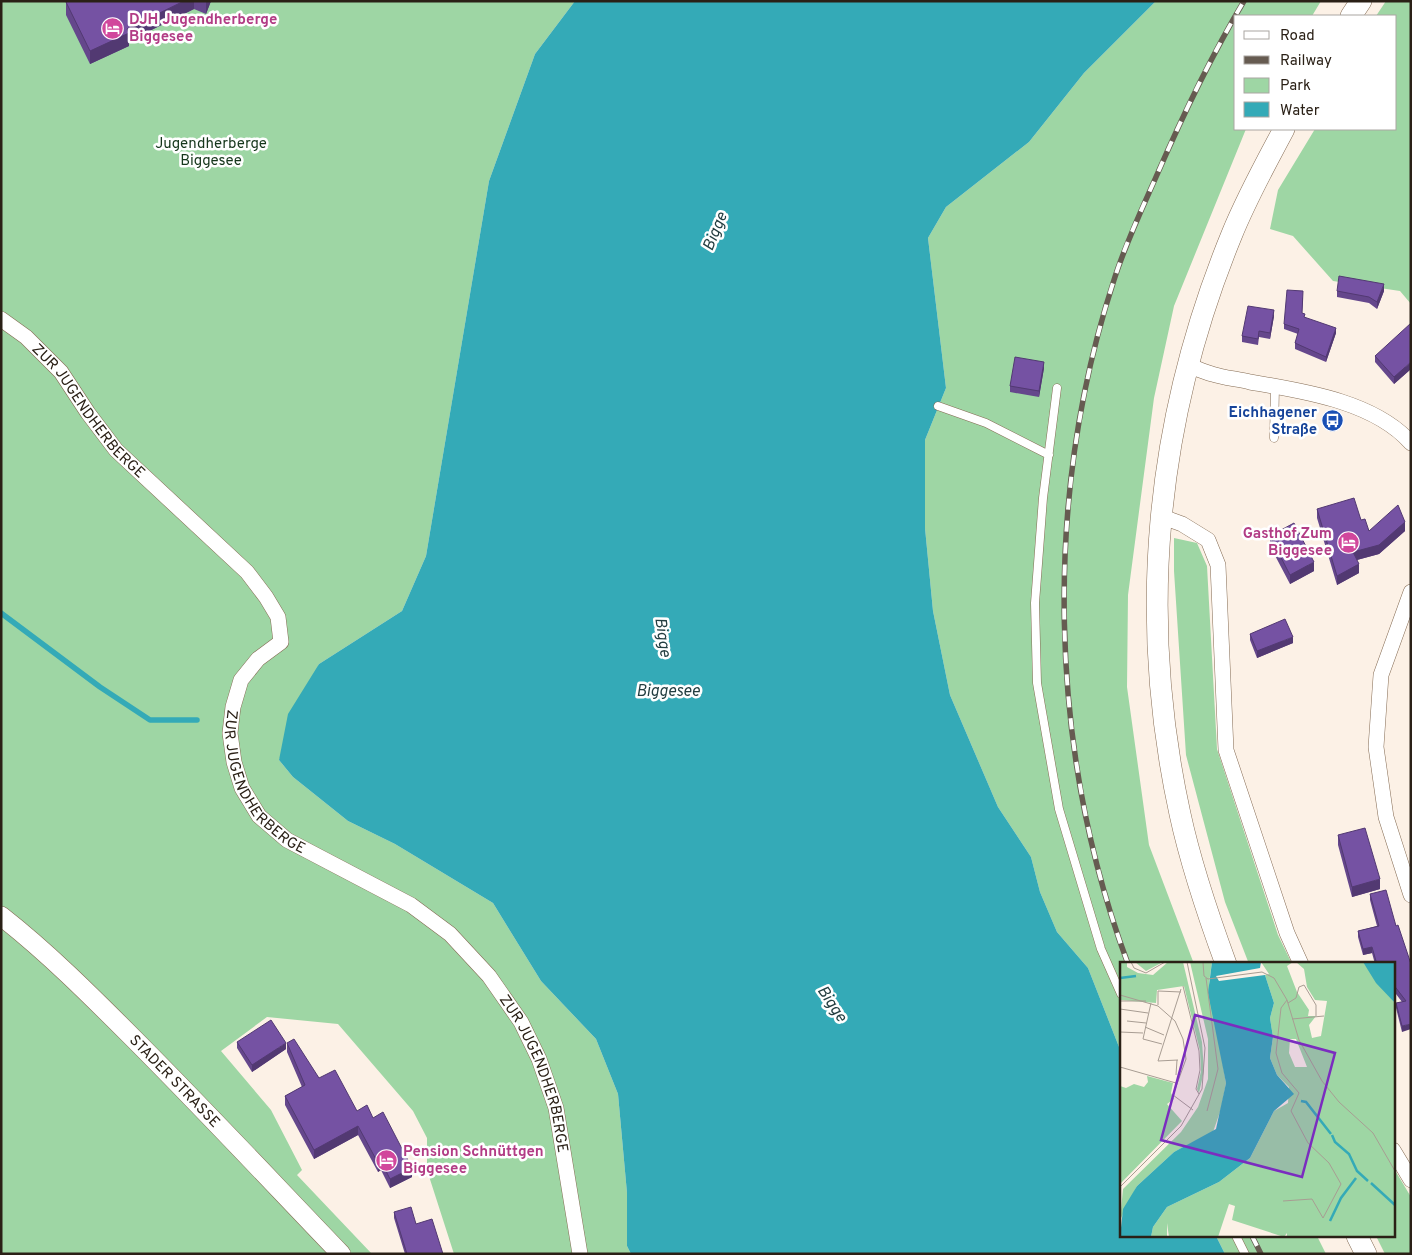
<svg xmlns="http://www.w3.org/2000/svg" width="1412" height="1255" viewBox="0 0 1412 1255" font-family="Overpass,sans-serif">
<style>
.green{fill:#9ed6a4}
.water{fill:#34aab7}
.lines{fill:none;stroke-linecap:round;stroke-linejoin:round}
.stream{stroke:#34aab7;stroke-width:5.5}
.service-casing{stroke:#856c54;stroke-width:9}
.minor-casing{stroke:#856c54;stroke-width:16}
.tertiary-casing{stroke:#856c54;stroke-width:20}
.secondary-casing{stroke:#856c54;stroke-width:22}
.service{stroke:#fff;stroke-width:8}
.minor{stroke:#fff;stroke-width:15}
.tertiary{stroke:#fff;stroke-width:19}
.secondary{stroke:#fff;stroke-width:21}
.rail-casing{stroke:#665b51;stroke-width:5.5}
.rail{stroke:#fff;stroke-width:4;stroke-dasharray:11;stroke-linecap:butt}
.wall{fill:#65478c}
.shaded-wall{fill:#523972}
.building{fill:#7552a3;stroke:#523972}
.labels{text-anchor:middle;stroke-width:5;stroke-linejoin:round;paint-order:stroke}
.hotel-label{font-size:15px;font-weight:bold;fill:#b23c85;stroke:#fff;text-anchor:start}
.park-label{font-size:15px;fill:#16371c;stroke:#fff}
.street-label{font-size:15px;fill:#2a2016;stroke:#fff}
.transit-label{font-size:15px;font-weight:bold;fill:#164399;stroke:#fff;text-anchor:end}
.water-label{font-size:16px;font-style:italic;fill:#243e41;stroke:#fff}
.inset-river{fill:none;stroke:#34aab7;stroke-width:2.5}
.inset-road{fill:none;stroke:#a89d93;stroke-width:1}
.view{fill:#7b2cbf;fill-opacity:0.15;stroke:#7b2cbf;stroke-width:2.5}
.inset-edge{fill:none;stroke:#2a2016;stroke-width:2.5}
</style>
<rect width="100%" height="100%" fill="#fcf1e6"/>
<!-- green -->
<path class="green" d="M1 1H575L535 54 489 181 426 556 402 611 319 664 279 760 293 777 348 821 395 844 493 903 541 981 596 1039 618 1094 627 1193V1246L631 1254H454L427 1170V1138L413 1111 338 1024 267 1017 221 1051 271 1110 302 1170 297 1175 372 1254H1Z
M1156 1H1321L1312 16H1236V129H1246L1174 306 1154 398 1128 595 1127 687 1149 845 1194 964H1121V1052L1088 968 1057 932 1040 892 1031 857 998 807 950 695 933 611 925 528V440L946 388 928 238 946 207 1029 142 1084 73Z
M1386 1H1411V304L1400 291 1333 281 1293 236 1270 229 1278 190 1315 129H1396V16H1376Z
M1174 538 1197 543 1207 566 1217 749 1278 935 1292 964H1249L1225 902 1186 755 1174 571Z
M1393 1167 1411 1197V1254H1385L1376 1236H1393Z
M1216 1236H1317L1326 1254H1225Z"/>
<!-- water -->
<path class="water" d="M575 1H1156L1084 73 1029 142 946 207 928 238 946 388 925 440V528L933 611 950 695 998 807 1031 857 1040 892 1057 932 1088 968 1121 1052V1236H1216L1225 1254H631L627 1246V1193L618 1094 596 1039 541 981 493 903 395 844 348 821 293 777 279 760 288 714 319 664 402 611 426 556 489 181 535 54Z"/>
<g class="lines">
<!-- stream -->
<path class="stream" d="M1 613 100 687 150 720H197"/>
<defs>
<path id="service" d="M1057 388 1043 498 1035 603 1037 683 1059 809 1101 949 1121 994
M938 406 986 423 1049 455
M1274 438 1275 386
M1236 1236 1245 1254"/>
<g id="minor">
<path id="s1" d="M1 319 26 337 61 372 88 413 116 450 247 572 266 597 278 617 281 642 258 659 241 680 233 707 230 733 234 762 242 788 259 816 287 840 411 905 450 934 489 976 521 1022 539 1059 556 1108 580 1254"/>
<path d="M1187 365C1196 368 1204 372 1212 374 1224 378 1238 379 1250 382 1302 391 1374 401 1411 443"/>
<path d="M1160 516 1182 524 1208 540 1218 565 1226 750 1287 933 1301 964"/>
<path d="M1411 592 1381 675 1376 747 1386 817 1411 895"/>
<path d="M1393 1150 1411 1180"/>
</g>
<g id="tertiary">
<path id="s2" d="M1 916C47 952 89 994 130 1035 201 1106 271 1181 341 1254"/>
</g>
<path id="secondary" d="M1351 16 1361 1
M1226 964C1208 915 1191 865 1180 814 1137 617 1155 421 1232 234 1247 197 1266 163 1284 129
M1357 1236 1366 1254"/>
</defs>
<!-- service casing -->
<use href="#service" class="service-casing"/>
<!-- minor casing -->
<use href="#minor" class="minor-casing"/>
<!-- tertiary casing -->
<use href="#tertiary" class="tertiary-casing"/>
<!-- secondary casing -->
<use href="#secondary" class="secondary-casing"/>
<!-- service -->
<use href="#service" class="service"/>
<!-- minor -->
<use href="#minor" class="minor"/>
<!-- tertiary -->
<use href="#tertiary" class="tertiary"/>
<!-- secondary -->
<use href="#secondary" class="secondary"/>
<defs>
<path id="rail" d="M1128 964C1048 749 1043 498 1114 280 1125 245 1141 211 1156 177 1182 117 1210 58 1244 1
M1252 1236 1261 1254"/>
</defs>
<!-- rail casing -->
<use href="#rail" class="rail-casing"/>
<!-- rail -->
<use href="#rail" class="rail"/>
</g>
<!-- wall -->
<path class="wall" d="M68 1H211L206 14 194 9 129 41V46L90 64 66 15V2Z
M1337 291H1384L1377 309 1369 303 1337 297Z
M1303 297 1302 313 1305 318 1336 333 1326 362 1295 349V343L1298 334 1284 329V324Z
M1274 316 1270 339 1259 337 1258 345 1242 342V336Z
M1375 356 1411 369 1394 384 1375 362Z
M1044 368 1039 397 1010 392V386Z
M1317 509 1361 520 1369 531H1405L1379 554 1357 560 1359 573 1337 585 1317 518Z
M1270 536 1314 571 1290 584 1270 546Z
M1250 634 1293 643 1257 658 1250 640Z
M1338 835 1380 889 1352 897 1338 845Z
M1370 894 1396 926 1411 964 1402 1032 1396 1008V1003L1402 1002 1393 990V964H1375L1372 953 1363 955 1358 937V931L1377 926 1370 900Z
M237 1042 286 1049 252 1072 237 1048Z
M287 1043 319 1078 357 1111 373 1118 412 1177 390 1188 381 1170 378 1172 358 1135 314 1159 285 1105V1096L302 1087 287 1052Z
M394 1212 416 1224 443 1254H405L394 1218Z"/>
<!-- shaded-wall -->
<path class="shaded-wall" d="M184 1H194V9L129 41V46L90 64V51L127 29Z
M206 1H211L206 14Z
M1384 284V291L1377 309V302Z
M1274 310V316L1270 339V333Z
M1336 328V333L1326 362V357Z
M1044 362V368L1039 397V391Z
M1411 362V369L1394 384V377Z
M1405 522V531L1379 554 1353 561V552Z
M1314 562V571L1290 584V575Z
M1359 564V573L1337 585V576Z
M1293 637V643L1257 658V651Z
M1380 879V889L1352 897V887Z
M1372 947V953L1363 955V949Z
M1411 1024V1029L1402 1032V1026Z
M286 1043V1049L252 1072V1065Z
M358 1126V1135L314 1159V1150Z
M381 1161V1170L378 1172V1163Z
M412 1168V1177L390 1188V1179Z"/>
<!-- building -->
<path class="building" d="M68 1H184L127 29 129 33 90 51 66 2Z
M1339 276 1384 284 1377 302 1369 297 1337 291Z
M1287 290 1303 291 1302 313 1305 314 1304 317 1336 328 1326 357 1295 343 1299 329 1284 324Z
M1248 306 1274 310 1270 333 1259 331 1258 339 1242 336Z
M1411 323V362L1394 377 1375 356Z
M1015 357 1044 362 1039 391 1010 386Z
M1354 498 1361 520 1365 519 1369 531 1398 505 1405 522 1379 545 1353 552 1359 564 1337 576 1317 509Z
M1294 523 1314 562 1290 575 1270 536Z
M1285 619 1293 637 1257 651 1250 634Z
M1365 828 1380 879 1352 887 1338 835Z
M1386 890 1396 926 1398 925 1411 964V1024L1402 1026 1396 1003 1406 1001 1393 984V964H1378L1376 961 1372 947 1363 949 1358 931 1379 926 1370 894Z
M271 1020 286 1043 252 1065 237 1042Z
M294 1039 319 1078 335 1070 357 1111 367 1105 373 1118 383 1112 412 1168 390 1179 381 1161 378 1163 358 1126 314 1150 285 1096 305 1085 287 1043Z
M411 1207 416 1224 432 1219 443 1254H407L394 1212Z"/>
<!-- icons -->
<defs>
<symbol id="hotel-disc" viewBox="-11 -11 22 22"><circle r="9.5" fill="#d1479c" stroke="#fff"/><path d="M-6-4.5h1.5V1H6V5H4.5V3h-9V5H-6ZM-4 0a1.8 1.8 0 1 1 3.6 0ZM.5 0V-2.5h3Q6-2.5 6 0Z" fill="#fff"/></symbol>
<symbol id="bus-disc" viewBox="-11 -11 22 22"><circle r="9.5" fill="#1a4fb4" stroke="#fff"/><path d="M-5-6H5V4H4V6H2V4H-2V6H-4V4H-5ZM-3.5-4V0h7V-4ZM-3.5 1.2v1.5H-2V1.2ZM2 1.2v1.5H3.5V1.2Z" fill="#fff"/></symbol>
</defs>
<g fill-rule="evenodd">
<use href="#hotel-disc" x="100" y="16" width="25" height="25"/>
<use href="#bus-disc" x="1320" y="408" width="25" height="25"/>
<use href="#hotel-disc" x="1336" y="530" width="25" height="25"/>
<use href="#hotel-disc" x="374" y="1148" width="25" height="25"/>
</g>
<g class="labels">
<!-- hotel labels -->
<g class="hotel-label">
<text x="129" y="24">DJH Jugendherberge<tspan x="129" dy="17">Biggesee</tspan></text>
<text x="1332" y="538" text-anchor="end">Gasthof Zum<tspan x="1332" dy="17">Biggesee</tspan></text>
<text x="403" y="1156">Pension Schnüttgen<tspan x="403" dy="17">Biggesee</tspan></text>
</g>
<!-- park labels -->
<g class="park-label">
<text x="211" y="148">Jugendherberge<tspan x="211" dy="17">Biggesee</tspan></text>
</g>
<!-- street labels -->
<g class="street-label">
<text dy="5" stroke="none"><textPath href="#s1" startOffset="128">ZUR JUGENDHERBERGE</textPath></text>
<text dy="5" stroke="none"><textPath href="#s1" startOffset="606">ZUR JUGENDHERBERGE</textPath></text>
<text dy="5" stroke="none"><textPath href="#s1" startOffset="1026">ZUR JUGENDHERBERGE</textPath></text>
<text dy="5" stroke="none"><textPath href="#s2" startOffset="240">STADER STRASSE</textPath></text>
</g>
<!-- transit labels -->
<g class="transit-label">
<text x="1317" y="417">Eichhagener<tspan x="1317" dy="17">Straße</tspan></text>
</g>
<!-- water labels -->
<g class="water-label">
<text transform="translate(714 231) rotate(-68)" y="6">Bigge</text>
<text transform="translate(664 637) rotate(82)" y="6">Bigge</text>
<text x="668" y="696">Biggesee</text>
<text transform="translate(833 1003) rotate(56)" y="6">Bigge</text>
</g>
</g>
<!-- overview -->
<g transform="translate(1120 962)">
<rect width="275" height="275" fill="#fcf1e6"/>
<path d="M0 0H7V5L18 11 33 13 48 0H63L82 80 84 109 79 131 77 127 81 109 80 89 64 24 37 28 36 41 0 38ZM15 0H43L26 9ZM70 0H92L89 21 106 121 101 147 93 170 54 190 17 224 0 258 3 227 61 170 78 145 88 117V77ZM141 0H173L167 4 177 30 189 48 188 54H196L189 63 192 76 201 74 207 39 195 38 187 25 184 7 176 0H243L275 41V275H167V271L164 275 112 258 115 244 109 242 98 275H49L47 261V275H31L33 265 47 245 99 220 130 196 154 149 168 141 169 125 157 113 150 96 153 75 150 56 154 41 145 13 149 12ZM170 77H176L187 105H175L169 91ZM27 114 53 121 51 131 54 137 47 142 62 159 0 222V124L6 126 14 122 24 125 28 120Z" fill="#9ed6a4" fill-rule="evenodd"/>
<path d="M92 0H141L140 6 96 14 99 19 145 13 154 41 150 56 153 75 150 96 157 113 174 132 154 149 130 196 99 220 47 245 33 265 31 275H0L3 247 17 224 54 190 96 167 106 121 88 31ZM243 0H275V41L256 21Z" fill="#34aab7"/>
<path class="inset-river" d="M0 16 16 14M181 139 186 140 211 172M212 173 215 180 229 192 237 209 248 219M251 221 275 243M210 259 221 236 236 216"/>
<path class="inset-road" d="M11 0 14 6 26 11 45 0M83 0 84 14 88 17 142 10 154 16 167 38 179 78 202 119 219 140 253 171 275 209M86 16 98 107 87 149M63 24 79 89 80 108 76 127 79 132M0 33 38 44 55 59 63 77 66 97 53 133 73 148M167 38 161 46 156 91 162 111 179 131 171 149 188 181 209 201 221 222 203 256M0 39H26M31 41 23 77 42 82M168 41 176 36 179 25 184 23 196 43V54M38 43V29L61 30M0 47 28 51M172 57 204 54M7 59 26 61M25 65 44 73M0 70 23 71M58 98 38 99 61 27M0 105 56 121M56 113 57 98M0 225 61 164 82 127 85 86 67 0M163 239 192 237 203 256"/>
<path class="view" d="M75 53 215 91 182 215 41 178Z"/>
<rect width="275" height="275" class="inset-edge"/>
</g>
<!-- border -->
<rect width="1412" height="1255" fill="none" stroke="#2a2016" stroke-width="5"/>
<!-- legend -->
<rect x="1234" y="15" width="162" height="115" fill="#ffffff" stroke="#aaa6a2"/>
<rect x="1244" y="31" width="25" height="8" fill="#ffffff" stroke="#aaa6a2"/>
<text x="1280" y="40" font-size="15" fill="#2a2016">Road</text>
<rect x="1244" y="56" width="25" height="8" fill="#665b51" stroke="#aaa6a2"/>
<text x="1280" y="65" font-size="15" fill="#2a2016">Railway</text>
<rect x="1244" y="78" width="25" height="15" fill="#9ed6a4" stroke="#aaa6a2"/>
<text x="1280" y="90" font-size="15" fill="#2a2016">Park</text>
<rect x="1244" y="102" width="25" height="15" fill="#34aab7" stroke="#aaa6a2"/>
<text x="1280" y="115" font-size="15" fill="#2a2016">Water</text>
</svg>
